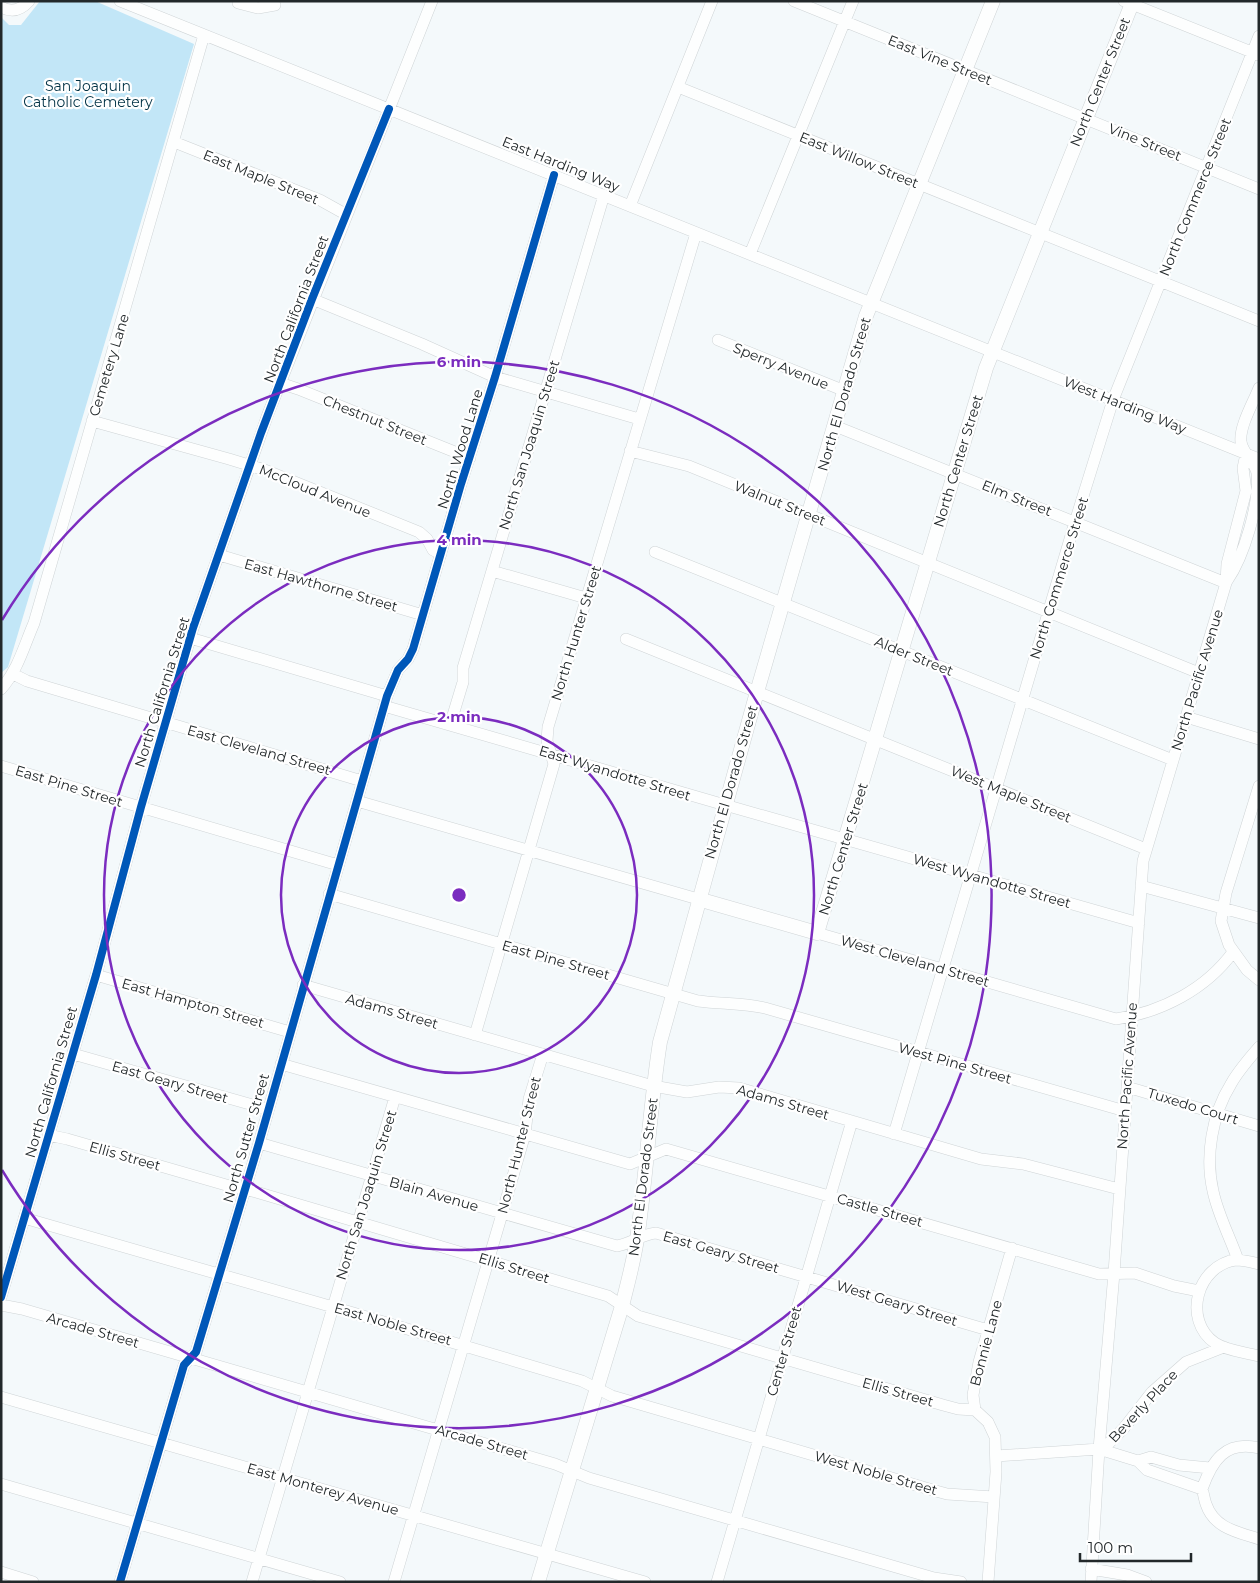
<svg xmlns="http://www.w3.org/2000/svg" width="1260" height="1583" viewBox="0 0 1260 1583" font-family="Montserrat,sans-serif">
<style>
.green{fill:#c2e6f7}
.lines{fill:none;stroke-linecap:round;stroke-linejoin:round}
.minor-casing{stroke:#cfd4d6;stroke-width:12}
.major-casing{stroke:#cfd4d6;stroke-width:15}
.minor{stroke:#fdfefe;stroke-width:11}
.major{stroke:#fdfefe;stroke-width:14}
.cycleway-casing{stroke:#fff;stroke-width:11}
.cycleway{stroke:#0057b8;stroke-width:8}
.ring{fill:none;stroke:#7b2cbf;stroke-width:2.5}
.labels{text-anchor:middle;stroke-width:4.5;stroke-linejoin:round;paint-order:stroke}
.street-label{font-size:14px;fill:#22282a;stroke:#fff}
.park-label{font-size:14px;fill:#003245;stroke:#fff}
.centre{fill:#7b2cbf;stroke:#fff;stroke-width:2.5}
.ring-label{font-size:15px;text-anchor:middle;font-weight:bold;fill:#7b2cbf;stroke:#fff;stroke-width:4.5;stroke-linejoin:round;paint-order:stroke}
</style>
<rect width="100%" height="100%" fill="#f4f9fb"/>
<!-- green -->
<path class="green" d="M40 1H95L194 44 8 667 1 673V17L9 25H21Z"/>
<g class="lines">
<defs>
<path id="minor" d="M120 1 1259 459
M794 1 1259 189
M1124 1 1259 55
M238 3 258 8 275 5
M1 7C12 13 21 10 29 1
M678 87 1259 321
M174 142 320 200 347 215
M630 206 712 1
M750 254 853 1
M312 299 422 344 495 377 639 419
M718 340 845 391
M280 383 298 389 470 458
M92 421 229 459 265 470 419 532 427 539 433 550 441 554
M835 426 1226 583
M630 451 689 466 1199 673
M655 552 1173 760
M219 555 423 615
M492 571 586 598
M1227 581C1244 556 1260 504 1257 473 1255 462 1243 454 1241 442 1239 427 1253 403 1259 388
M190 638 387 696
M626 639 1146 849
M13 674 27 681 362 781
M1 689C18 670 24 646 34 623L204 35
M384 706 725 805 1139 923
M1186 717 1259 739
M450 725 463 682V668L604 195
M1 766 338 865
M1259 786 1226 893 1221 921 1229 945 1247 970 1259 980
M357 801 698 899
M1141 886 1259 918
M329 894 698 1001C721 1004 743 1003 765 1008L1125 1111
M817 933 1116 1019C1162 1012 1206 989 1233 952
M96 975 290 1032
M303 985 653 1086 687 1092 719 1087 739 1088 981 1159 1023 1164 1119 1189
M475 1035 554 764 547 741 548 727 696 233
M73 1054 267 1109
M281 1064 630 1164 666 1149 1099 1274 1135 1273 1174 1286 1199 1291
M1127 1087 1259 1126
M894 1134 1075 522 1113 400 1259 36
M48 1135 67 1139 233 1187 256 1192 608 1296 638 1316 943 1405 958 1409 975 1410
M259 1143 617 1246C631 1244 642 1234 656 1233L988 1330
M24 1218 333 1307 582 1381 612 1396 936 1491 947 1494 994 1497
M1238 1260C1230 1237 1218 1215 1213 1191 1205 1157 1212 1114 1231 1084 1238 1071 1249 1059 1259 1047
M1259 1264C1251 1262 1244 1260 1236 1260 1197 1265 1182 1320 1215 1343 1227 1351 1245 1352 1259 1356
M1 1297 96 975 141 807 193 628 268 414 432 1
M1 1305 22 1309 555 1464 589 1478 934 1578 961 1582
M1 1397 645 1582
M1099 1449 1108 1444 1124 1428 1152 1392 1186 1362 1224 1347
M996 1456 1099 1449 1138 1461
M1 1484 340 1582
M1202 1489 1147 1470 1138 1461 1151 1457 1179 1465 1210 1468
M1202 1489C1204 1494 1204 1499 1206 1504 1214 1528 1237 1532 1259 1539
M1202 1489C1212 1461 1225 1440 1259 1448
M1091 1569 1127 1575 1146 1582
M1 1572 33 1582
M120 1582 184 1365 196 1352 259 1143 387 696 398 670 408 659 413 649 461 484 495 377 554 175
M252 1582 395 1097
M394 1582 502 1214 525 1134 529 1099 543 1054
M717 1582 852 1121
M988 1582 996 1472 995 1437 988 1422 975 1410 973 1395 979 1362 1012 1248
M1091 1582 1099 1449 1114 1273 1143 861 1226 583 1227 564 1246 491 1243 468 1246 454"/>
<path id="major" d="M698 899 817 933 986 368 1133 1
M538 1582 622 1306C628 1282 635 1257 638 1232 647 1169 650 1105 660 1042L757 692 866 316 993 1"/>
</defs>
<!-- minor casing -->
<use href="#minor" class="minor-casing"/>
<!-- major casing -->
<use href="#major" class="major-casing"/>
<!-- minor -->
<use href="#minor" class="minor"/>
<!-- major -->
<use href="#major" class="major"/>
<defs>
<path id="cycleway" d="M1 1297 96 975 141 807 193 628 261 433 312 299 389 109
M120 1582 184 1365 196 1352 259 1143 387 696 398 670 408 659 413 649 461 484 495 377 554 175"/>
</defs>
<!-- cycleway casing -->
<use href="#cycleway" class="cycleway-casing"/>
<!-- cycleway -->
<use href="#cycleway" class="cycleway"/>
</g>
<!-- distance rings -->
<g class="ring">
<circle cx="459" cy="895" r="178"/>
<circle cx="459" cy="895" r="355"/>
<path d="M2 620A533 533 0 1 1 2 1170"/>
</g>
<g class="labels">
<!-- street labels -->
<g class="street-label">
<text transform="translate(940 60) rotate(22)" y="5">East Vine Street</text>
<text transform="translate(1100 82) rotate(-68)" y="5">North Center Street</text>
<text transform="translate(1145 142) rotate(22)" y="5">Vine Street</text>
<text transform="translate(859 160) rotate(22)" y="5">East Willow Street</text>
<text transform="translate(561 164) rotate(22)" y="5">East Harding Way</text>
<text transform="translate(261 177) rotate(22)" y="5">East Maple Street</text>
<text transform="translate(1195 197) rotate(-68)" y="5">North Commerce Street</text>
<text transform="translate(296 309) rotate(-69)" y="5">North California Street</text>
<text transform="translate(109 365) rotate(-73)" y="5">Cemetery Lane</text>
<text transform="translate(781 366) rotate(22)" y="5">Sperry Avenue</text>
<text transform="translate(844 394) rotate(-74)" y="5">North El Dorado Street</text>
<text transform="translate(1125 405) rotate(22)" y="5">West Harding Way</text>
<text transform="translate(375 420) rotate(22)" y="5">Chestnut Street</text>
<text transform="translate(529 445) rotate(-73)" y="5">North San Joaquin Street</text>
<text transform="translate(460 449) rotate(-73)" y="5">North Wood Lane</text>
<text transform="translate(958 461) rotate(-73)" y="5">North Center Street</text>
<text transform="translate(315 491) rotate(22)" y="5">McCloud Avenue</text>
<text transform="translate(1017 498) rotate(22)" y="5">Elm Street</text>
<text transform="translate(780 503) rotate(22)" y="5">Walnut Street</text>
<text transform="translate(1059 578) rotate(-73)" y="5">North Commerce Street</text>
<text transform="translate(321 585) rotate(16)" y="5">East Hawthorne Street</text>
<text transform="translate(576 633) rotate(-73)" y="5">North Hunter Street</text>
<text transform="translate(914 656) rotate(22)" y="5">Alder Street</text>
<text transform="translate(1197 680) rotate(-73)" y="5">North Pacific Avenue</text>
<text transform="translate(162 692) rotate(-73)" y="5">North California Street</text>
<text transform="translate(259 750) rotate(16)" y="5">East Cleveland Street</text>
<text transform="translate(615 773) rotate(17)" y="5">East Wyandotte Street</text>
<text transform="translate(731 782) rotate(-74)" y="5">North El Dorado Street</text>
<text transform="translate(69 786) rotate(17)" y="5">East Pine Street</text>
<text transform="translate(1011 794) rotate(22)" y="5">West Maple Street</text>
<text transform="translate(843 849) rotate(-73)" y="5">North Center Street</text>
<text transform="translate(992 881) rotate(16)" y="5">West Wyandotte Street</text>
<text transform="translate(556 960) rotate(16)" y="5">East Pine Street</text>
<text transform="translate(915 961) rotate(16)" y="5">West Cleveland Street</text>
<text transform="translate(193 1003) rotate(16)" y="5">East Hampton Street</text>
<text transform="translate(392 1011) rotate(16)" y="5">Adams Street</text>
<text transform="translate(955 1063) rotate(16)" y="5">West Pine Street</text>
<text transform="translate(1127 1076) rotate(-86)" y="5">North Pacific Avenue</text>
<text transform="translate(51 1082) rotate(-74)" y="5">North California Street</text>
<text transform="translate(170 1082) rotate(16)" y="5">East Geary Street</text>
<text transform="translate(783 1102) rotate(16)" y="5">Adams Street</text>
<text transform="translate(1193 1106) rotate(17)" y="5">Tuxedo Court</text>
<text transform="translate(246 1138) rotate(-74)" y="5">North Sutter Street</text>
<text transform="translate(519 1145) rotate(-76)" y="5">North Hunter Street</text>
<text transform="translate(125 1156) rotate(16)" y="5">Ellis Street</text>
<text transform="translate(643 1177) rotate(-83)" y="5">North El Dorado Street</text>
<text transform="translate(434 1194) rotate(16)" y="5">Blain Avenue</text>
<text transform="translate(366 1195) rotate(-73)" y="5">North San Joaquin Street</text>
<text transform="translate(880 1210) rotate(16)" y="5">Castle Street</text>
<text transform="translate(721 1252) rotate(16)" y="5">East Geary Street</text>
<text transform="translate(514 1268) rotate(17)" y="5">Ellis Street</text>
<text transform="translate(897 1303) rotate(17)" y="5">West Geary Street</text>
<text transform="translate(393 1324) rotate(16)" y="5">East Noble Street</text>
<text transform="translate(93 1330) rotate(16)" y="5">Arcade Street</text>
<text transform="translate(986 1343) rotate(-75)" y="5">Bonnie Lane</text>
<text transform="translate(784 1351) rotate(-74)" y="5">Center Street</text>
<text transform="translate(898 1392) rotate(16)" y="5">Ellis Street</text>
<text transform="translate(1143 1406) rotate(-47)" y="5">Beverly Place</text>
<text transform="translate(482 1442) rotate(16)" y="5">Arcade Street</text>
<text transform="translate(876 1473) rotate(16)" y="5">West Noble Street</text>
<text transform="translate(323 1489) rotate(16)" y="5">East Monterey Avenue</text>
</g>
<!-- park labels -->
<g class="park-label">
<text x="88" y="91">San Joaquin<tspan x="88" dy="16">Catholic Cemetery</tspan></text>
</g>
</g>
<circle cx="459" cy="895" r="8" class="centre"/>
<g class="ring-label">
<text x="459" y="367">6 min</text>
<text x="459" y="545">4 min</text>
<text x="459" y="722">2 min</text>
</g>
<!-- border -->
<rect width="1260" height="1583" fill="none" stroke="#22282a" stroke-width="5"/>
<!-- scale -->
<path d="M1080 1553v8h111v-8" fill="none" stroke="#22282a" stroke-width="2.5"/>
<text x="1088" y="1553" font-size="15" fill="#22282a" stroke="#ffffff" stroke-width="4" paint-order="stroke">100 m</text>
</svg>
